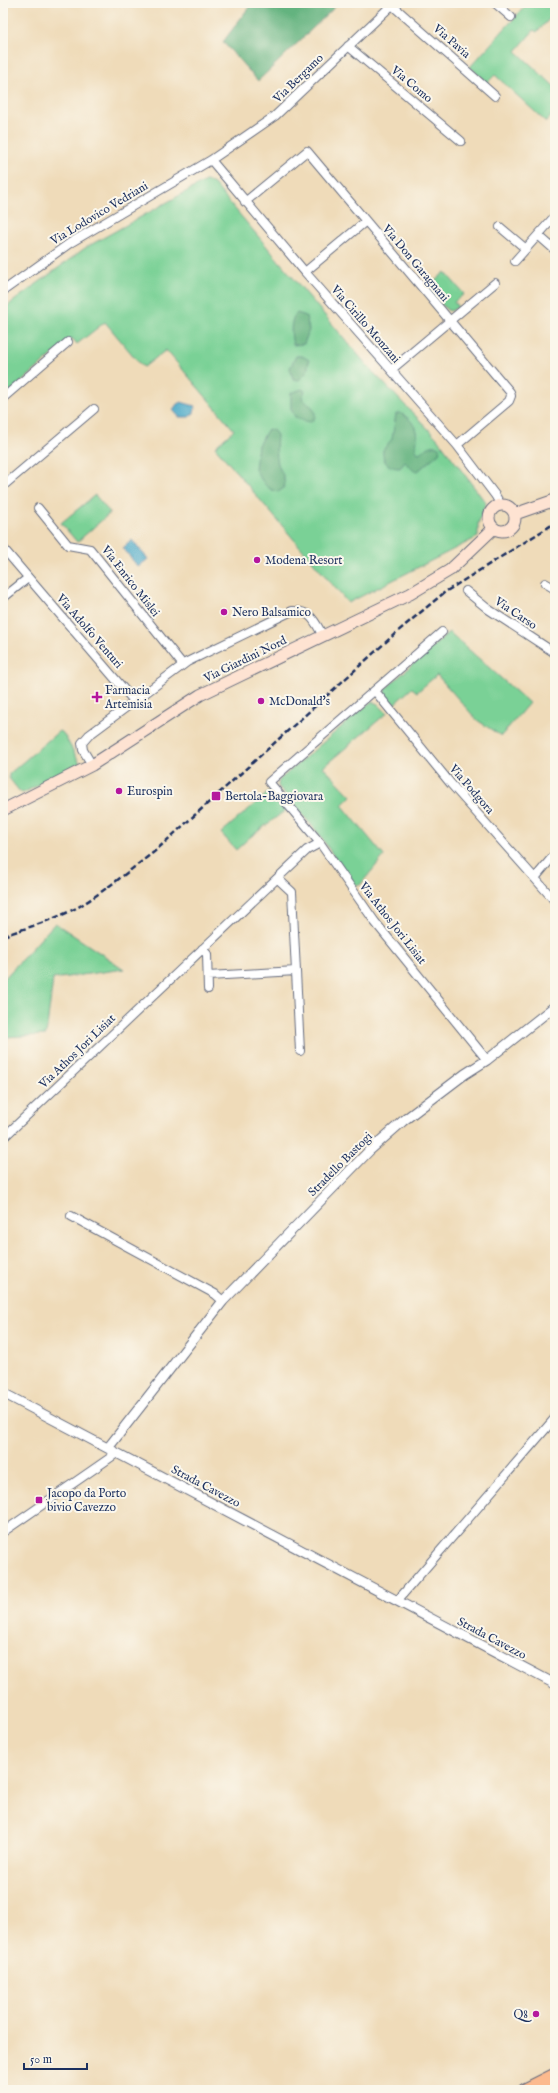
<svg xmlns="http://www.w3.org/2000/svg" width="558" height="2093" viewBox="0 0 558 2093" font-family="'IM FELL English',serif">
<style>
.green{fill:#7ad196;stroke:#4a807a}
.forest{fill:#63b37f;stroke:#3f716e}
.water{fill:#48a8c7;stroke:#326c92}
.lines{fill:none;stroke-linecap:round;stroke-linejoin:round}
.minor-casing{stroke:#656b7e;stroke-width:10}
.tertiary-casing{stroke:#656b7e;stroke-width:11}
.secondary-casing{stroke:#656b7e;stroke-width:13}
.trunk-casing{stroke:#656b7e;stroke-width:15}
.minor{stroke:#fff;stroke-width:8}
.tertiary{stroke:#fff;stroke-width:9}
.secondary{stroke:#fee3d2;stroke-width:11}
.trunk{stroke:#fcba8e;stroke-width:13}
.rail{stroke:#1b2f5e;stroke-width:2.5;stroke-dasharray:6 3;stroke-linecap:butt}
.poi-dot{fill:#b5179e;stroke:#fbf7ec;stroke-width:1.5}
.labels{text-anchor:middle;stroke-width:4;stroke-linejoin:round;paint-order:stroke}
.street-label{font-size:12px;fill:#1b2f5e;stroke:#fbf7ec}
.poi-label{font-size:12px;fill:#1b2f5e;stroke:#fbf7ec;text-anchor:start}
</style>
<rect width="100%" height="100%" fill="#fbf7ec"/>
<filter id="ink" filterUnits="userSpaceOnUse"><feTurbulence type="fractalNoise" baseFrequency=".025" numOctaves="2"/><feDisplacementMap in="SourceGraphic" scale="8" xChannelSelector="R" yChannelSelector="G"/><feConvolveMatrix kernelMatrix="1 2 1 2 8 2 1 2 1" color-interpolation-filters="sRGB"/></filter>
<filter id="wash" filterUnits="userSpaceOnUse"><feTurbulence type="fractalNoise" baseFrequency=".012" numOctaves="4" result="noise"/><feDisplacementMap in="SourceGraphic" scale="16" xChannelSelector="R" yChannelSelector="G"/><feGaussianBlur stdDeviation="0.9" result="paint"/><feColorMatrix in="noise" values="0 0 0 0 0 0 0 0 0 0 0 0 0 0 0 0 0 1.4 0 .05"/><feComposite in="paint" operator="in"/></filter>
<g filter="url(#wash)">
<rect width="100%" height="100%" fill="#efdbb9"/>
<!-- green -->
<path class="green" d="M528 3H548L555 9V13L537 32 534 30 516 51 555 87V112L546 122 495 75 487 83 470 67Z
M207 180 214 184 371 370 437 438 486 503 478 524V537L348 603 215 447 234 430 166 350 144 367 141 365 105 322 77 344 72 338 3 398V309L85 248Z
M445 272 464 294 454 302 458 307 451 311 447 310 427 288Z
M95 495 110 513 77 542 61 523Z
M449 632 529 703 501 736 477 720 437 675 417 692 412 688 393 705 385 696V689Z
M373 702 378 704 387 713 323 767 351 796 342 805 384 856 360 885 352 884 319 834 278 786 279 780 368 704Z
M59 731 63 733 80 763 23 793 20 792 9 778V774Z
M270 791 286 810 249 838 236 850 221 833Z
M55 923 124 969 53 979 46 1035 3 1037V980Z"/>
<!-- forest -->
<path class="forest" d="M252 3H339L258 81 223 42Z
M297 313 306 316 309 330 304 344 293 345C291 336 289 319 297 313Z
M296 356H302L309 360 307 372 299 380 293 379 290 368Z
M302 389 305 391 302 398C308 406 316 405 315 417L311 422 304 421 295 417 291 409V393Z
M400 413C415 420 420 434 415 449L417 452 419 453C426 449 433 442 440 448L439 453 418 471H414L405 462 400 468C388 468 382 462 383 450L392 439 396 414Z
M268 429 273 430 277 435C276 445 276 454 278 464 281 473 286 477 284 488L278 492C266 490 261 479 255 469L258 445Z"/>
<!-- water -->
<path class="water" d="M181 402 195 406 194 413 189 417H179L173 410 177 404Z
M132 540 148 559 138 567 123 548Z"/>
</g>
<g filter="url(#ink)">
<g class="lines">
<defs>
<path id="minor" d="M495 3 511 17
M392 5 495 96
M348 46 461 141
M211 160 305 272 457 445 495 495 501 505
M245 202 307 151 510 392 511 396 509 401 457 445
M500 227 526 249
M538 235 555 250
M515 261 555 216
M305 272 366 221
M3 291 70 243 211 160 275 116 394 3
M391 370 495 283
M3 398 68 342
M3 486 94 409
M38 508 68 545 90 549 183 665
M3 548 134 701
M545 583 555 589
M466 591 488 609 555 653
M3 598 28 578
M375 691 451 784 555 901
M92 765 83 750 82 743 89 735 187 662 292 611C311 610 315 622 323 636
M320 843 269 782 442 632
M535 878 555 854
M278 879 292 892 300 1051
M202 949 207 954 208 989
M208 976 296 971
M3 1138 307 850 320 843 375 922 487 1060
M71 1216 215 1294 223 1301
M3 1532 117 1453
M397 1601 555 1418"/>
<path id="tertiary" d="M3 1393 555 1684
M108 1448 223 1301 370 1150 403 1121 465 1074 487 1060 555 1006"/>
<path id="secondary" d="M489 518a13 13 0 1 1 26 0a13 13 0 1 1-26 0Z
M515 514 555 500
M3 810 92 765 200 695 410 594 450 570 494 528"/>
<path id="trunk" d="M525 2090 555 2075
M551 2090 555 2088"/>
</defs>
<!-- minor casing -->
<use href="#minor" class="minor-casing"/>
<!-- tertiary casing -->
<use href="#tertiary" class="tertiary-casing"/>
<!-- secondary casing -->
<use href="#secondary" class="secondary-casing"/>
<!-- trunk casing -->
<use href="#trunk" class="trunk-casing"/>
<!-- minor -->
<use href="#minor" class="minor"/>
<!-- tertiary -->
<use href="#tertiary" class="tertiary"/>
<!-- secondary -->
<use href="#secondary" class="secondary"/>
<!-- trunk -->
<use href="#trunk" class="trunk"/>
<!-- rail -->
<path class="rail" d="M3 936C29 927 57 919 80 906 106 890 130 870 154 852L397 632 445 592 555 523"/>
</g>
</g>
<!-- markers -->
<g class="poi-dot">
<circle cx="257" cy="560" r="4"/>
<circle cx="224" cy="612" r="4"/>
<path d="M95 691h4v4h4v4h-4v4h-4v-4h-4v-4h4z"/>
<circle cx="261" cy="701" r="4"/>
<circle cx="119" cy="791" r="4"/>
<rect x="211" y="791" width="10" height="10" rx="2"/>
<rect x="35" y="1496" width="8" height="8" rx="2"/>
<circle cx="536" cy="2014" r="4"/>
</g>
<g class="labels">
<!-- street labels -->
<g class="street-label">
<text transform="translate(452 41) rotate(41)" y="4">Via Pavia</text>
<text transform="translate(298 78) rotate(-44)" y="4">Via Bergamo</text>
<text transform="translate(412 84) rotate(40)" y="4">Via Como</text>
<text transform="translate(99 213) rotate(-31)" y="4">Via Lodovico Vedriani</text>
<text transform="translate(416 263) rotate(50)" y="4">Via Don Garagnani</text>
<text transform="translate(366 324) rotate(49)" y="4">Via Cirillo Monzani</text>
<text transform="translate(131 581) rotate(52)" y="4">Via Enrico Mislei</text>
<text transform="translate(516 613) rotate(34)" y="4">Via Carso</text>
<text transform="translate(90 631) rotate(49)" y="4">Via Adolfo Venturi</text>
<text transform="translate(245 659) rotate(-26)" y="4">Via Giardini Nord</text>
<text transform="translate(472 789) rotate(49)" y="4">Via Podgora</text>
<text transform="translate(393 923) rotate(52)" y="4">Via Athos Jori Lisiat</text>
<text transform="translate(77 1051) rotate(-44)" y="4">Via Athos Jori Lisiat</text>
<text transform="translate(340 1164) rotate(-45)" y="4">Stradello Bastogi</text>
<text transform="translate(206 1486) rotate(28)" y="4">Strada Cavezzo</text>
<text transform="translate(492 1638) rotate(28)" y="4">Strada Cavezzo</text>
</g>
<!-- poi labels -->
<g class="poi-label">
<text x="265" y="564">Modena Resort</text>
<text x="232" y="616">Nero Balsamico</text>
<text x="105" y="694">Farmacia<tspan x="105" dy="14">Artemisia</tspan></text>
<text x="269" y="705">McDonald's</text>
<text x="127" y="795">Eurospin</text>
<text x="225" y="800">Bertola-Baggiovara</text>
<text x="47" y="1497">Jacopo da Porto<tspan x="47" dy="14">bivio Cavezzo</tspan></text>
<text x="528" y="2018" text-anchor="end">Q8</text>
</g>
</g>
<!-- margin -->
<rect width="558" height="2093" fill="none" stroke="#fbf7ec" stroke-width="16"/>
<!-- scale -->
<path d="M24 2063v6h63v-6" fill="none" stroke="#1b2f5e" stroke-width="2"/>
<text x="30" y="2063" font-size="12" fill="#1b2f5e" stroke="#fbf7ec" stroke-width="3" paint-order="stroke">50 m</text>
</svg>
